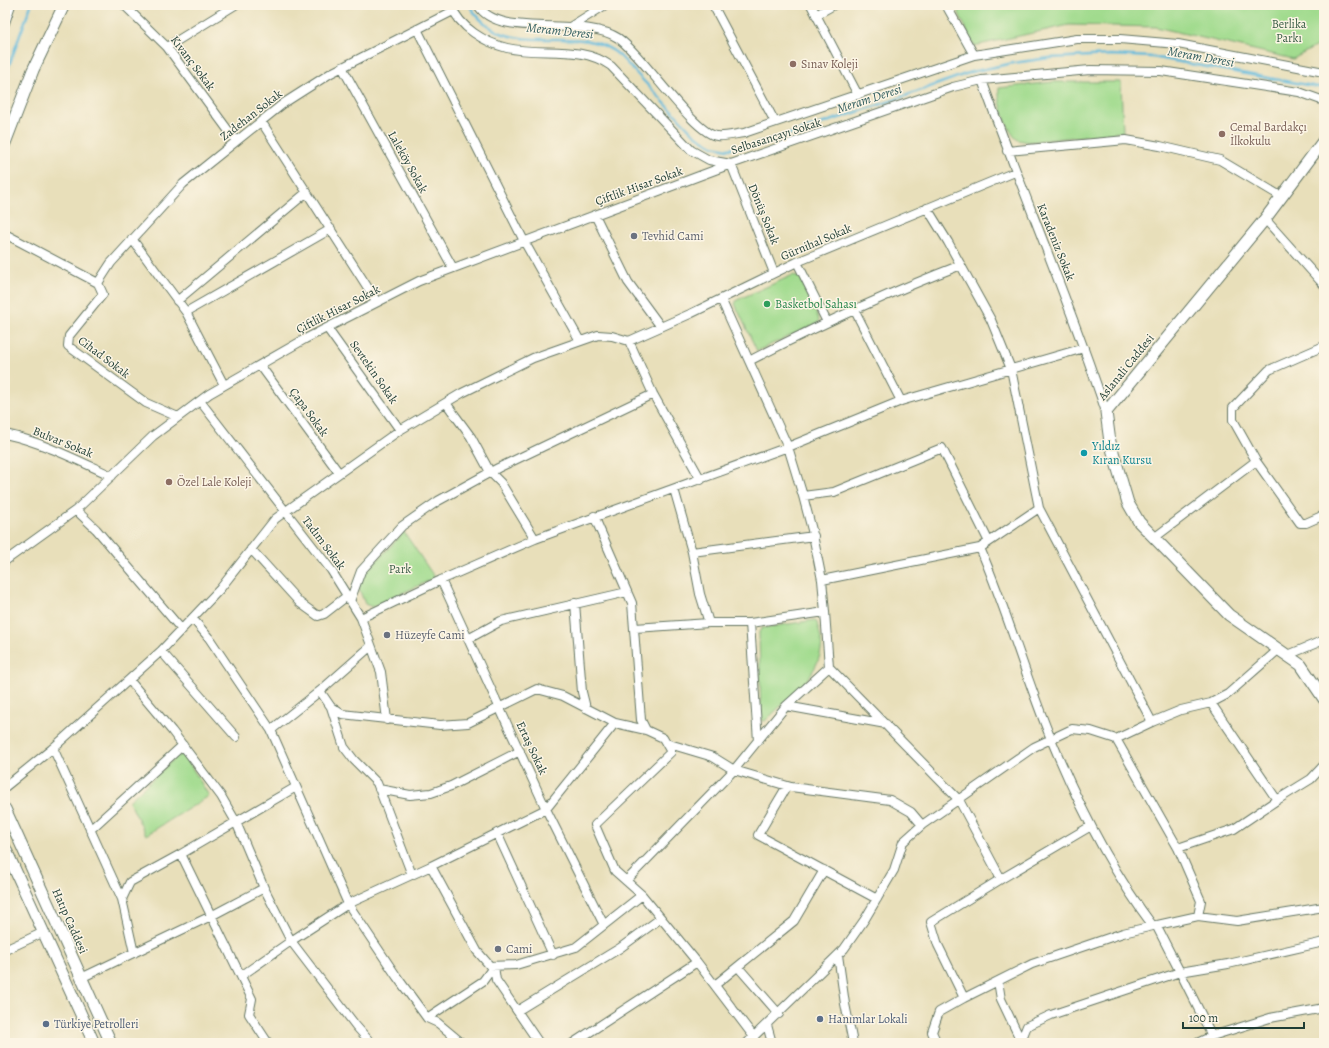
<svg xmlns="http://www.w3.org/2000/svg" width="1329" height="1048" viewBox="0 0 1329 1048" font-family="Alegreya,serif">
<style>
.green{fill:#a1db8e;stroke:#608c61}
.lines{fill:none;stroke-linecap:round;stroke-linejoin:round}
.stream{stroke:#5eb9dc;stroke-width:2.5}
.street-casing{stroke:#657663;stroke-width:10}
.secondary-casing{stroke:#657663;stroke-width:13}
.street{stroke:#fff;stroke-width:8}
.secondary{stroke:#fff;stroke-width:11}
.education-dot{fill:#8d6e63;stroke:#fcf5e5;stroke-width:1.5}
.worship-dot{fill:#6b7280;stroke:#fcf5e5;stroke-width:1.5}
.leisure-dot{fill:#2e9e5b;stroke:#fcf5e5;stroke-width:1.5}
.culture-dot{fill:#0f9aa8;stroke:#fcf5e5;stroke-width:1.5}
.service-dot{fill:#5c6f8a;stroke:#fcf5e5;stroke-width:1.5}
.labels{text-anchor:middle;stroke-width:3;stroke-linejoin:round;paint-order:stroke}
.park-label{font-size:12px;fill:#395d46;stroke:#fcf5e5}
.street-label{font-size:12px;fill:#1f3d34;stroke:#fcf5e5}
.education-label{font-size:12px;fill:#785e54;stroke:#fcf5e5;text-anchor:start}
.worship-label{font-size:12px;fill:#5b616d;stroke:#fcf5e5;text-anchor:start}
.leisure-label{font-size:12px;fill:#27864d;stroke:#fcf5e5;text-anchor:start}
.culture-label{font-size:12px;fill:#0d838f;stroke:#fcf5e5;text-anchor:start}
.service-label{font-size:12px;fill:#4e5e75;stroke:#fcf5e5;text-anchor:start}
.water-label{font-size:13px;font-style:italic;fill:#2f5c5e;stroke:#fcf5e5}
</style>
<rect width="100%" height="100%" fill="#fcf5e5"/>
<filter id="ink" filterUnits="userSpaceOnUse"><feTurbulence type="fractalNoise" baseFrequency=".025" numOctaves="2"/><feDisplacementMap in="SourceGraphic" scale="8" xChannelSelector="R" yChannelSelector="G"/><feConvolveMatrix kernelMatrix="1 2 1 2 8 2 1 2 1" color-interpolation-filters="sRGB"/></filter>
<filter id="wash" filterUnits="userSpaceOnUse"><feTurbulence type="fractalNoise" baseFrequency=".012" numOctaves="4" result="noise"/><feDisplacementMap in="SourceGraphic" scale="16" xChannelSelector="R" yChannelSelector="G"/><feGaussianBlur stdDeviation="0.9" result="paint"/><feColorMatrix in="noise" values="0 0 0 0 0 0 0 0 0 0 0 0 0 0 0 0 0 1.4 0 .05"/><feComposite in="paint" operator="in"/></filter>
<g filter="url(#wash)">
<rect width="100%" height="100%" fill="#e8dfba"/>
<!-- green -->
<path class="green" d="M955 5H1324V42L1293 59 1156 27 1069 25 974 46Z
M1053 82H1121L1123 132 1028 142C1025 141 1021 141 1018 140 1008 134 997 99 999 88Z
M793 275 800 277 819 320 818 323 757 351 735 304 737 300Z
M404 532 435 578 372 607 365 604 358 586 364 574Z
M815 620 817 623C819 631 823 642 821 650 816 680 785 701 765 721L761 720 759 632 762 628Z
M179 754 185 756 209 796 146 835 129 801Z"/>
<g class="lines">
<!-- stream -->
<path class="stream" d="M469 5C509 68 576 16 620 56L695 135 713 146 728 149 745 147 796 132 894 100 971 72 1013 63 1049 58 1111 55 1152 57 1324 88
M5 76 31 5"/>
</g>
</g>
<g filter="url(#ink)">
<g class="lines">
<defs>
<path id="street" d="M124 5 167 47 236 141
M451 5C455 16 464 26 474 33 484 40 495 45 507 48 542 56 580 44 611 66L691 150 709 160 731 164 953 87 982 80 1090 70 1161 71 1299 92 1324 101
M478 5C497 40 584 15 618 38 643 55 694 134 717 136 725 137 735 134 744 133L974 55 1077 39H1120L1178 44 1324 72
M713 5 775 122
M811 5 858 95
M946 5 974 55
M816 15 834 5
M5 23 11 5
M570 27 605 5
M417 29 524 241 580 341
M167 47 235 5
M342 67 453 268
M982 80C1022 192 1069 300 1106 412
M261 121 377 302
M1007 151 1126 140 1160 146 1220 160 1282 197
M927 208 948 242 991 320 1011 369 1039 508 980 548C1007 610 1025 676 1051 739 1078 804 1110 869 1153 926L1198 916 1201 901 1178 848
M595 215 628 282 661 327
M1265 219 1324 285
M5 234 98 283 103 294 69 336 68 346 146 403 178 417
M132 239 186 312 331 229
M797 262 827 322
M98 283 111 263 183 184 284 103 331 73 453 11
M721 299 788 447 803 496
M177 301 307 192
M854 309 901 401
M186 312 224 385
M327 328 400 430
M629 341 690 314 797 262 1015 172
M749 361C819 325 888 293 961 265
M260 365 339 473
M200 401 331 570 361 618 381 672 387 720
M446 403 471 437 490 472 501 483 535 539
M5 434C42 442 77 460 112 476
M1256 461 1300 523H1306L1324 515
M674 489 692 552 814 536
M1039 508 1152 722
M76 510 96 529 182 630
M594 516 632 603 641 720 646 730
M1154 538 1256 461 1233 420V408L1269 370 1324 346
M980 548 822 580 812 530 803 496 834 492 942 448 989 542
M251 549 300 603 318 616 324 614 347 596
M692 552 700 594 709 623H750L825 612 822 580
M5 561 76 510 153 436 209 394 305 339 419 281 731 164 774 273
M441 580 546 809 604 925
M350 601 361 571 402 526 438 501 498 468 653 394
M575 603 582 692 586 708
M825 612 829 667 959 800 1001 879 1091 826
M361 618 441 580 535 539 788 447 901 401 1084 348
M193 619 209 638 271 730 348 904 397 977 427 1018 438 1023 462 1043
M750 623 758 741
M635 628 709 623
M468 639 501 621 627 592
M161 651 236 737
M1288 655 1324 640
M130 681 172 731 221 796 236 822 264 888 291 941 356 1026 371 1043
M320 691 331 707 342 714 440 725 468 723 537 689 563 696 615 723 646 730 663 738 671 752 595 825 615 871 642 895 697 962 754 1037
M1211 703 1277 800 1311 779 1324 765
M786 706 829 667
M331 707 344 747 354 760 377 783 412 875
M886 724 786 706 734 770 791 787 890 800 911 812 922 825
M271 730 320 691 371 646
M1116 739 1178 848 1234 829 1277 800
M53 748 122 899
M787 786 758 835 877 899
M5 787 53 748 161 651 220 589 275 519 286 511 400 430 462 393 533 358 598 335 612 336 629 341 653 394 701 480
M379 789 410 795 431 793 451 786 520 751
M90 830 183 745
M497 833 553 955
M181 854 252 999 249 1014 268 1043
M431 866 477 951 490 966 516 965 576 947 642 895
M1001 879 931 922 938 945 964 998 1032 964 1123 933 1153 926
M626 881 734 770 713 757 666 743
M1198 916 1237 921 1324 907
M1156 925 1180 972 1228 964 1324 942
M5 950 44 932
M134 953 122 899 130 882 181 854 296 787
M838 955 845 1004 853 1043
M494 966 496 980 539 1043
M738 967 779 1014
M241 976 291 941 348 904 431 866 546 809 615 723
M81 978 211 916 264 888
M998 981 1001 999 1021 1041
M715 985 794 921 824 870
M517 1011 620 948 661 918
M427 1018 483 981 494 966
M767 1025 772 1043
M573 1043 697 962
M747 1043 844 949 865 919 894 870 903 842 922 825 1034 747 1072 729 1091 731 1116 739 1152 722 1181 710 1211 703 1228 694 1279 649
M937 1043 932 1032 939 1012 964 998
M1022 1043 1021 1041 1027 1026 1051 1015 1180 972 1212 1036 1270 1018 1324 1008
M1197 1043 1212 1036"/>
<path id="secondary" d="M1324 140 1265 219 1106 412 1110 442 1128 503 1139 522 1229 615 1301 665 1324 699
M5 143 33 70 64 5
M5 809 111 1043
M5 848 94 1043"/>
</defs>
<!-- street casing -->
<use href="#street" class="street-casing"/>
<!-- secondary casing -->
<use href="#secondary" class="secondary-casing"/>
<!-- street -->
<use href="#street" class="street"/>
<!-- secondary -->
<use href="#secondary" class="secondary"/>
</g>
</g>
<!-- markers -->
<g class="education-dot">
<circle cx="793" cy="64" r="4"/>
<circle cx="1222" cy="134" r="4"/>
<circle cx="169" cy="482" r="4"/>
</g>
<g class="worship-dot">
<circle cx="634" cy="236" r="4"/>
<circle cx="387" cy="635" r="4"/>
<circle cx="498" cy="949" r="4"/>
</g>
<circle class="leisure-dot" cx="767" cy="304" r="4"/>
<circle class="culture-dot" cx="1084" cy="453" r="4"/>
<g class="service-dot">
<circle cx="820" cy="1019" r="4"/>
<circle cx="46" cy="1024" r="4"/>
</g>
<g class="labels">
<!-- park labels -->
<g class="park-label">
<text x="1289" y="28">Berlika<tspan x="1289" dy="14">Parkı</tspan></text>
<text x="400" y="573">Park</text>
</g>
<!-- street labels -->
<g class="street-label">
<text transform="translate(193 63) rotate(53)" y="4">Kıvanç Sokak</text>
<text transform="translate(251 115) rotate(-38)" y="4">Zadehan Sokak</text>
<text transform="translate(776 136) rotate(-18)" y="4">Selbasançayı Sokak</text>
<text transform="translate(408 162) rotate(61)" y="4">Laleköy Sokak</text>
<text transform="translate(639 186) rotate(-20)" y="4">Çiftlik Hisar Sokak</text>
<text transform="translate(764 214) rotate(68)" y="4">Dönüş Sokak</text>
<text transform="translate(816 242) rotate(-23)" y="4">Gürnihal Sokak</text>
<text transform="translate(1056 242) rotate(68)" y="4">Karadeniz Sokak</text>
<text transform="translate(338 309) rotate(-27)" y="4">Çiftlik Hisar Sokak</text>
<text transform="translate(104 357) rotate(37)" y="4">Cihad Sokak</text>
<text transform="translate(1126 367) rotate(-51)" y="4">Aslanali Caddesi</text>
<text transform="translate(374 372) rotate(55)" y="4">Sevtekin Sokak</text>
<text transform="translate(309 412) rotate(54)" y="4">Çapa Sokak</text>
<text transform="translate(63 442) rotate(22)" y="4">Bulvar Sokak</text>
<text transform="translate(324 543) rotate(53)" y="4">Tadım Sokak</text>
<text transform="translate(532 748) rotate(65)" y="4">Ertaş Sokak</text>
<text transform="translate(70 921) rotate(66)" y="4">Hatıp Caddesi</text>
</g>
<!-- education labels -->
<g class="education-label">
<text x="801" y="68">Sınav Koleji</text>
<text x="1230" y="131">Cemal Bardakçı<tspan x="1230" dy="14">İlkokulu</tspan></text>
<text x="177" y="486">Özel Lale Koleji</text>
</g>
<!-- worship labels -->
<g class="worship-label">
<text x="642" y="240">Tevhid Cami</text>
<text x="395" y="639">Hüzeyfe Cami</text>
<text x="506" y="953">Cami</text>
</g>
<!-- leisure labels -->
<g class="leisure-label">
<text x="775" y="308">Basketbol Sahası</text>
</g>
<!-- culture labels -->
<g class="culture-label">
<text x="1092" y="450">Yıldız<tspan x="1092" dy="14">Kıran Kursu</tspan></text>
</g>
<!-- service labels -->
<g class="service-label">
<text x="828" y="1023">Hanımlar Lokali</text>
<text x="54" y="1028">Türkiye Petrolleri</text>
</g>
<!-- water labels -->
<g class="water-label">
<text transform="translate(560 30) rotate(6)" y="5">Meram Deresi</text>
<text transform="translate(1201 56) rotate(10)" y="5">Meram Deresi</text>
<text transform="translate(869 98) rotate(-18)" y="5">Meram Deresi</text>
</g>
</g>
<!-- margin -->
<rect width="1329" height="1048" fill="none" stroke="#fcf5e5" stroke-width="20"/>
<!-- scale -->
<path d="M1183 1022v6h121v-6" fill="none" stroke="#1f3d34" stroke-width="2"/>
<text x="1189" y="1022" font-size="12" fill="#1f3d34" stroke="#fcf5e5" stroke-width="3" paint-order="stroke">100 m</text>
</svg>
